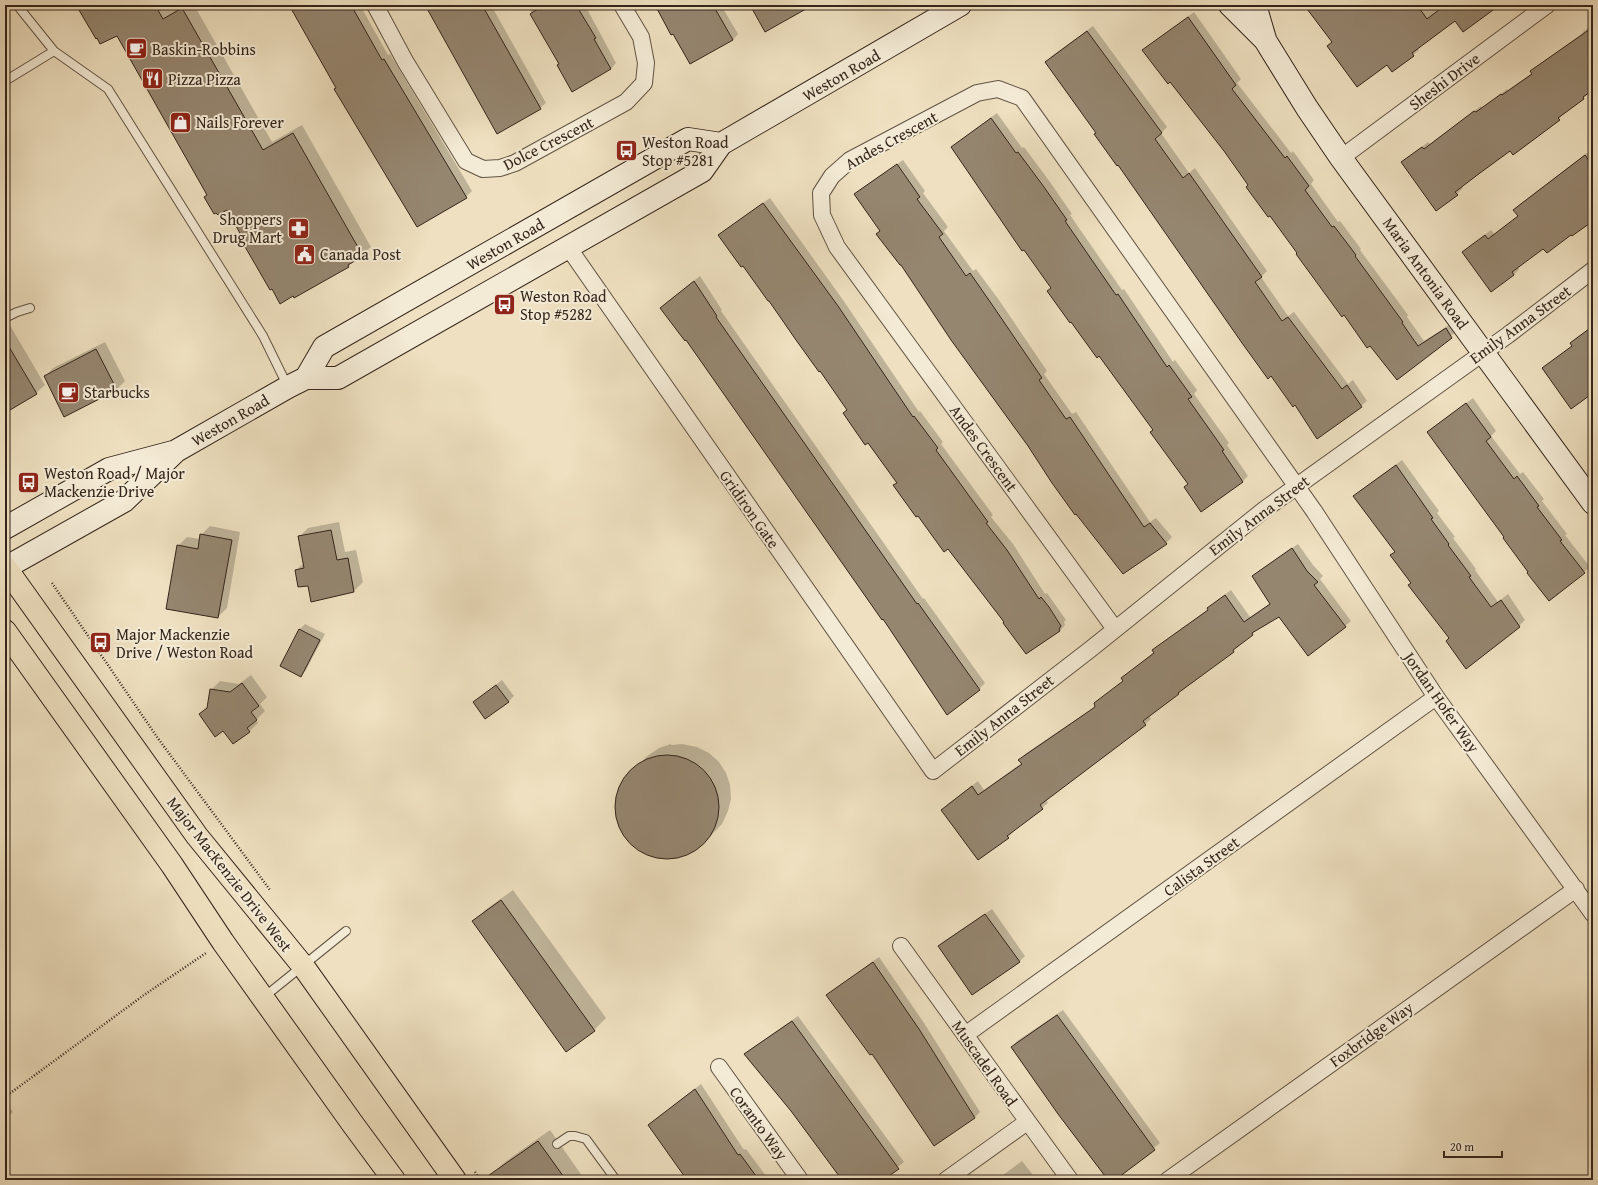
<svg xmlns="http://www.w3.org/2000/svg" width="1598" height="1185" viewBox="0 0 1598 1185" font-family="'Gentium Book Plus',serif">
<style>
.shadow{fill:#0003}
.building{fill:#958670;stroke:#34251a}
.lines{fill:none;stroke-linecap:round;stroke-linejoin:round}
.lane-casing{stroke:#625444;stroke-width:10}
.street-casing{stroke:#625444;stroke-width:18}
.secondary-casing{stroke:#34251a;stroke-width:24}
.primary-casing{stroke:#34251a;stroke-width:24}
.path{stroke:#34251a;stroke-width:2.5;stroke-dasharray:1 2;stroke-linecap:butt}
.lane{stroke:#f4ebd6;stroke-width:8}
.street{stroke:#f4ebd6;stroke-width:16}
.secondary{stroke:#f4ebd6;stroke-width:22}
.primary{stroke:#eee0c0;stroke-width:22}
.labels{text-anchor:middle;stroke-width:4;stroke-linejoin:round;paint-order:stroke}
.poi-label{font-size:16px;fill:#34251a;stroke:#f4ebd6;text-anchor:start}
.street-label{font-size:16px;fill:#34251a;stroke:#f4ebd6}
</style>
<rect width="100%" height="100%" fill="#eee0c0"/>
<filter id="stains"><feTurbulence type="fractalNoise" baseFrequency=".005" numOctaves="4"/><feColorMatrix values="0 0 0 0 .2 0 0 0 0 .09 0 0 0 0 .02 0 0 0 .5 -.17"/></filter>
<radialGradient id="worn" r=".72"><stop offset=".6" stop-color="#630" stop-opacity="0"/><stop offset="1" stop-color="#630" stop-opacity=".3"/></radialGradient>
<!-- shadow -->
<path class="shadow" d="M44 5H51L46 8Z
M78 5H168L172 11 183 5H194L272 142 302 125 371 247 348 266 247 244 227 209 208 195 117 34 98 37Z
M290 5H360L388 55 390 54 472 191 466 197 337 88Z
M427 5H491L546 103 540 108Z
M527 5H588L586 7 616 63 611 69 560 63Z
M656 5H721L738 34 733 40Z
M1305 5H1499L1455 20 1417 47 1419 50 1413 55 1387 64 1333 41Z
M1194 12 1241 79 1237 83 1291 153 1293 151 1314 180 1311 184 1338 222 1340 221 1361 249 1360 250 1408 315 1407 317 1424 341 1452 323 1457 331 1397 379 1298 253 1225 150 1171 81 1144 50Z
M1593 23V89L1583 98 1564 112 1559 119 1513 154 1510 150 1461 186 1463 188 1457 194 1402 162 1428 142 1430 144 1481 106 1482 108 1507 89 1508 90 1532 73 1531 71 1537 66 1583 33V32Z
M1093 26 1167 127 1161 133 1189 173 1195 168 1267 271 1261 277 1288 316 1294 312 1348 384 1353 380 1367 401 1361 406 1295 404 1095 134 1097 132 1046 62 1052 56Z
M997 113 1022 148 1024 147 1050 182 1072 214 1070 215 1122 290 1124 289 1173 362 1175 360 1197 390 1194 394 1229 443 1227 445 1248 476 1242 482 1185 487 1188 484 1154 430 952 147Z
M1591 150 1593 153V219L1571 234 1544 248 1518 267 1519 269 1514 275 1491 291 1463 252 1491 230 1494 234 1519 216 1514 210 1520 204Z
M903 160 925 191 923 193 948 227 944 231 973 271 976 269 999 300 1047 371 1044 374 1072 414 1076 412 1150 522 1156 518 1172 537 1166 543 1123 573 855 195 861 189Z
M770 198 843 300 919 412 920 411 943 442 941 444 993 515 991 517 1013 544 1045 594 1047 593 1066 620 1064 622 1065 625 1060 631 1026 653 1005 622 898 483 848 409 743 265 719 235 725 230Z
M700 276 722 310 721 311 923 599 924 598 985 683 979 689 883 617 667 302Z
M5 317 45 385 36 393 5 411Z
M1593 326V391L1543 368 1573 345 1572 343 1577 337Z
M105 342 125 381 116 390 45 377 53 368Z
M1473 398 1496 431 1491 436 1520 474 1523 472 1544 499 1542 501 1567 534 1565 535 1590 567 1549 600 1506 537 1434 427Z
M1402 460 1439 511 1437 513 1455 537 1453 538 1476 569 1475 570 1498 602 1508 594 1525 620 1519 626 1450 638 1391 555 1396 551 1355 496 1361 490Z
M339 522 345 552 356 550 363 582 354 591 312 600 309 584 296 570 304 563 299 537 308 528Z
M210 526 240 532 227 608 218 617 178 546 187 537 200 539 201 535Z
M1298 544 1313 565 1323 576 1320 579 1351 621 1345 626 1279 615 1259 628 1238 644 1239 646 1233 651 1149 716 1151 719 1145 724 1046 799 1048 803 1042 808 1013 830 1014 831 1008 837 978 859 942 810 948 804 978 781 984 790 1022 763 1020 760 1025 754 1096 706 1095 703 1101 698 1124 680 1122 678 1154 652 1153 650 1159 645 1209 609 1214 603 1231 590 1250 617 1271 603 1254 576 1259 571Z
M305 624 325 634 306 670 301 676 299 630Z
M251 675 267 697 260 704 265 711 256 720 258 723 250 731 233 743 224 729 200 715 208 706 211 690 220 681 239 684Z
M502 680 514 696 508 702H474Z
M671 744V745L682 744 697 747 709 753 719 762 726 773 730 785 731 799 728 811 722 824 701 846 688 854 677 858 665 859 652 857 639 850 629 841 621 830 615 808 618 789 625 780 646 757 659 748Z
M513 890 606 1018 594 1030 567 1050 474 922 485 910Z
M992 909 1025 956 1019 962 939 946 944 941Z
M879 957 924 1023 980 1112 975 1117 935 1145 873 1052 827 995 833 990Z
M1063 1010 1160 1143 1114 1180H1109L1012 1047 1017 1041Z
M798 1016 904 1162 881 1180H843L791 1111 745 1054 751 1049Z
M701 1084 744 1150 746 1149 769 1180H689L655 1120Z
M5 1101 13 1112 5 1120Z
M550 1130 585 1180H498L493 1173 505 1162Z
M1022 1161 1037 1180H996Z"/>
<!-- building -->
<path class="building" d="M76 5H155L163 19 182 8 263 150 293 133 363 256 348 265 349 267 294 298 293 296 280 304 272 289 270 290 244 245 246 244 227 210 218 215 216 213 214 214 204 197 207 195 117 36 100 44 97 38 96 39Z
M289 5H351L382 60 384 59 467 198 417 227 334 89 336 88Z
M425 5H482L541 109 497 134Z
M544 5H576L596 38 594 39 611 69 572 92 557 65 559 64 530 14Z
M655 5H713L733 40 690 64 673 34 671 35Z
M750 5H813L765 32Z
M1304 5H1417L1427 19 1444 6 1443 5H1500L1463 32 1455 21 1412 53 1414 56 1392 72 1387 65 1357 87 1327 46 1332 42Z
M1188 17 1236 85 1232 89 1285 158 1287 156 1309 186 1305 190 1332 227 1334 226 1356 255 1355 256 1403 322 1402 323 1418 346 1446 328 1452 338 1397 380 1370 346 1367 348 1344 315 1342 317 1296 254 1297 253 1270 216 1268 217 1246 187 1248 185 1224 151 1170 82 1168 84 1142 50Z
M1593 27V90L1583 97 1584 99 1558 118 1560 120 1513 155 1510 151 1480 173 1455 192 1458 195 1436 211 1401 162 1422 147 1424 149 1474 111 1476 112 1501 94 1502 95 1532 74 1530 71Z
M1087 31 1162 133 1155 139 1183 178 1189 173 1262 277 1255 282 1282 321 1288 317 1342 389 1347 385 1362 407 1317 439 1295 405 1293 407 1271 376 1268 379 1242 343 1118 165 1117 166 1094 134 1096 133 1045 62Z
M991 118 1016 153 1018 152 1044 187 1067 220 1065 221 1116 295 1118 294 1167 367 1169 365 1192 397 1188 399 1224 450 1222 451 1243 482 1201 512 1184 487 1188 484 1150 432 1153 430 1099 356 1097 358 1071 322 1070 323 1047 291 1051 288 1024 250 1022 251 951 147Z
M1585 155 1593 166V221L1572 236 1571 235 1547 253 1543 249 1512 272 1514 275 1491 292 1462 252 1485 235 1488 239 1518 216 1513 210Z
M897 164 920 197 917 199 943 234 939 237 966 276 970 273 993 306 1042 378 1039 380 1066 419 1070 417 1144 527 1150 523 1167 544 1123 574 1076 514 1075 515 1052 483 1028 446 951 340 901 265H900L876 234 880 231 854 194Z
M763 203 838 306 913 417 914 416 938 448 936 450 988 522 986 523 1007 550 1039 599 1041 597 1049 607 1061 626 1059 629 1060 631 1026 654 1003 623 1004 622 948 549 944 552 918 516 916 517 893 485 897 483 868 443 865 445 843 413 847 410 820 371 819 372 796 340 769 301H768L743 266 741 267 718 235Z
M694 281 717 316 716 317 917 604 918 603 980 690 947 715 883 619 882 620 686 340 685 341 660 308Z
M1593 326V393L1571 409 1542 368 1572 346 1570 343Z
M5 340 37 394 5 413Z
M96 349 117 390 64 417 44 376Z
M1466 403 1491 437 1486 441 1514 479 1517 476 1539 506 1537 507 1562 540 1560 541 1585 573 1549 601 1527 573 1528 572 1503 538 1504 537 1427 432Z
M1396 465 1433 518 1431 519 1449 544 1448 545 1471 576 1469 577 1491 607 1501 600 1520 627 1466 669 1446 641 1449 638 1408 585 1411 583 1390 555 1395 552 1353 496Z
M331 530 337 560 348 558 354 592 311 602 308 586 298 587 295 570 304 568 298 536Z
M200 534 232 540 218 618 166 609 177 545 198 549Z
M1292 548 1307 571 1318 582 1314 585 1346 627 1308 656 1279 617 1252 633 1253 635 1233 650 1234 652 1178 693 1179 694 1143 721 1146 725 1040 805 1043 809 1007 836 1009 838 978 860 941 810 972 786 978 795 1022 764 1018 760 1095 707 1094 703 1123 681 1121 678 1154 653 1152 650 1208 610 1207 608 1225 595 1244 622 1270 604 1252 576Z
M299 629 320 640 301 677 280 666Z
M242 683 259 706 251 712 257 720 247 728 250 732 233 744 223 731 215 737 199 714 207 708 210 689 230 692Z
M496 685 509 702 485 719 473 702Z
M615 807a52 52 0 1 1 104 0a52 52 0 1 1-104 0Z
M501 900 595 1031 566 1052 472 921Z
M985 914 1020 962 972 995 938 946Z
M873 962 919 1029 975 1118 934 1146 872 1054 870 1055 826 995Z
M1057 1015 1155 1150 1115 1180H1108L1058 1114 1011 1047Z
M792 1021 899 1169 883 1180H842L791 1111 744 1054Z
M695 1089 738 1155 740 1154 759 1180H687L648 1125Z
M538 1141 566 1180H482Z"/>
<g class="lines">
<defs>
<path id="lane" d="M17 5 54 51 108 89 263 336 288 387
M5 81 54 51
M5 318 17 312 30 308
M264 997 346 931
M557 1144 569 1136H575L586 1139 616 1180"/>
<path id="street" d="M375 5 405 61 466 161 483 169 500 168 515 163 626 102 644 83 646 63 641 37 622 5
M1341 158 1547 5
M568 247 933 771 1092 648 1265 509 1508 335 1593 270
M1115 629 837 247 822 215 821 193 832 176 850 160 977 93 998 89 1022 98 1314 511 1436 697 1593 914
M901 946 1070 1180
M965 1035 1436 697
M719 1067 800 1180
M946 1180 1027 1122
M1168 1180 1576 889"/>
<path id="secondary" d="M1230 5 1265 40 1307 108 1341 158 1593 503
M1255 5 1265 39
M306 378 324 347 688 139 721 144
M5 528 109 469 173 452
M5 568 124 501 176 451 288 387 306 378H338L702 171 721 144 960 5"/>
<path id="primary" d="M5 567 197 836 303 966 455 1180
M5 631 172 865 223 942 352 1123 394 1180"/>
</defs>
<!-- lane casing -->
<use href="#lane" class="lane-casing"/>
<!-- street casing -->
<use href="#street" class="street-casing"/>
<!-- secondary casing -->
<use href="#secondary" class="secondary-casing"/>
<!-- primary casing -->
<use href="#primary" class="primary-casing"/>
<!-- path -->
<path class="path" d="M52 583 157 737 270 890
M5 1097 144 995 206 953
M475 1172 481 1180"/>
<!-- lane -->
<use href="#lane" class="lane"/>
<!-- street -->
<use href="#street" class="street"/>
<!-- secondary -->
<use href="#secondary" class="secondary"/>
<!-- primary -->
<use href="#primary" class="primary"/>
</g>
<!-- icons -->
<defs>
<symbol id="cafe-square" viewBox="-11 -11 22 22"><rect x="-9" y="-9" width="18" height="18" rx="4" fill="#8f2418" stroke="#f4ebd6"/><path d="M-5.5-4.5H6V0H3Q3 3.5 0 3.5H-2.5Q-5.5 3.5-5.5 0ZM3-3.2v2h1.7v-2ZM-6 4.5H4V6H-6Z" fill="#fff"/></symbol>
<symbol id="restaurant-square" viewBox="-11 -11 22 22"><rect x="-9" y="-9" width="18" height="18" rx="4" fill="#8f2418" stroke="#f4ebd6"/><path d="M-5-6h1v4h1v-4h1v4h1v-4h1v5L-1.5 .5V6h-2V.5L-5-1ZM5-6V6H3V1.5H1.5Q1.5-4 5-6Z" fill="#fff"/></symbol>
<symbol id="shop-square" viewBox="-11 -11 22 22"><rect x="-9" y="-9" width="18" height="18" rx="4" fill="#8f2418" stroke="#f4ebd6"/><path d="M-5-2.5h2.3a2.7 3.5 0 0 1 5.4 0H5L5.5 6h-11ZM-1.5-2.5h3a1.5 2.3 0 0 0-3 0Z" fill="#fff"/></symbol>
<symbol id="bus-square" viewBox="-11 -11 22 22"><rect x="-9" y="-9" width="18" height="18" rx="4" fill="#8f2418" stroke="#f4ebd6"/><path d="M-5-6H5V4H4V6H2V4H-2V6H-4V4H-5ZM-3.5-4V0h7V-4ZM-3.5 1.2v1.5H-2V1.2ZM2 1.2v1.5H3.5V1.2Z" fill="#fff"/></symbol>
<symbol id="pharmacy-square" viewBox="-11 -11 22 22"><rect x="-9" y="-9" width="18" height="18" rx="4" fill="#8f2418" stroke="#f4ebd6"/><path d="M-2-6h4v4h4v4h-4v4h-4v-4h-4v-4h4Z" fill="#fff"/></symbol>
<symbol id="civic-square" viewBox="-11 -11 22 22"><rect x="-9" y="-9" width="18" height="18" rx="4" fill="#8f2418" stroke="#f4ebd6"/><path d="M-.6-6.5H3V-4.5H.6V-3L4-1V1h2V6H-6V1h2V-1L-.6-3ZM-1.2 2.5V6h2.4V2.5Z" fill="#fff"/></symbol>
</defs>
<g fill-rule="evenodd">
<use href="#cafe-square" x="124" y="36" width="25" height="25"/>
<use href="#restaurant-square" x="140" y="66" width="25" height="25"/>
<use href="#shop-square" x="168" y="110" width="25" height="25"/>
<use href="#bus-square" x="614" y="138" width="25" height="25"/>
<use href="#pharmacy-square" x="286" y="216" width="25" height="25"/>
<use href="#civic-square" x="292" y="242" width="25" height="25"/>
<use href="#bus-square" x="492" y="292" width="25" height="25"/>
<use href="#cafe-square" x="56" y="380" width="25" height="25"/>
<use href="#bus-square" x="16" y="470" width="25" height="25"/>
<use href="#bus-square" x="88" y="630" width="25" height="25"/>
</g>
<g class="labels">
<!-- poi labels -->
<g class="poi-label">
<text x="152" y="55">Baskin-Robbins</text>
<text x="168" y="85">Pizza Pizza</text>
<text x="196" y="128">Nails Forever</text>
<text x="642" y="148">Weston Road<tspan x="642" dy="18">Stop #5281</tspan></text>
<text x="282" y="225" text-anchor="end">Shoppers<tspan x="282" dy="18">Drug Mart</tspan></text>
<text x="320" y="260">Canada Post</text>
<text x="520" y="302">Weston Road<tspan x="520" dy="18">Stop #5282</tspan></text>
<text x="84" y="398">Starbucks</text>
<text x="44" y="479">Weston Road / Major<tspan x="44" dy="18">Mackenzie Drive</tspan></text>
<text x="116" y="640">Major Mackenzie<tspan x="116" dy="18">Drive / Weston Road</tspan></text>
</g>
<!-- street labels -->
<g class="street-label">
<text transform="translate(841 75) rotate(-30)" y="6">Weston Road</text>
<text transform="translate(1444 81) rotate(-37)" y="6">Sheshi Drive</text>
<text transform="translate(891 140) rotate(-29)" y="6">Andes Crescent</text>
<text transform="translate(548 143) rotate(-27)" y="6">Dolce Crescent</text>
<text transform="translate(505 244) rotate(-30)" y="6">Weston Road</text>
<text transform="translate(1426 273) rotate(54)" y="6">Maria Antonia Road</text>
<text transform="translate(1520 324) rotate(-36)" y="6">Emily Anna Street</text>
<text transform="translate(230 420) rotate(-30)" y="6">Weston Road</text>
<text transform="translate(984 448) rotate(54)" y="6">Andes Crescent</text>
<text transform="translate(750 509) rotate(55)" y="6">Gridiron Gate</text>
<text transform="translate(1259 515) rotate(-37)" y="6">Emily Anna Street</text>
<text transform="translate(1442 702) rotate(55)" y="6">Jordan Hofer Way</text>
<text transform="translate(1004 715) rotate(-38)" y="6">Emily Anna Street</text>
<text transform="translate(1201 866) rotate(-36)" y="6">Calista Street</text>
<text transform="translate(230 874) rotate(52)" y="6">Major MacKenzie Drive West</text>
<text transform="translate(1371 1034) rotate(-36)" y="6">Foxbridge Way</text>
<text transform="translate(985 1063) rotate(55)" y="6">Muscadel Road</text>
<text transform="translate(759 1123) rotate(54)" y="6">Coranto Way</text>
</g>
</g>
<!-- margin -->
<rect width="1598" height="1185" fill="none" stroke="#eee0c0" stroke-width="20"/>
<rect x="6" y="6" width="1586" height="1173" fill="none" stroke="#34251a" stroke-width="2"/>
<rect x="10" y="10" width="1578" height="1165" fill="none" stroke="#34251a"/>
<!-- scale -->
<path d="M1444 1151v6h58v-6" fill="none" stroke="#34251a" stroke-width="2"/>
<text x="1450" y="1151" font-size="12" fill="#34251a" stroke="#f4ebd6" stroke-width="3" paint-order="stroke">20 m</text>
<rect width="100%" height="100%" filter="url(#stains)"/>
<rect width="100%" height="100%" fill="url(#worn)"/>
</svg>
